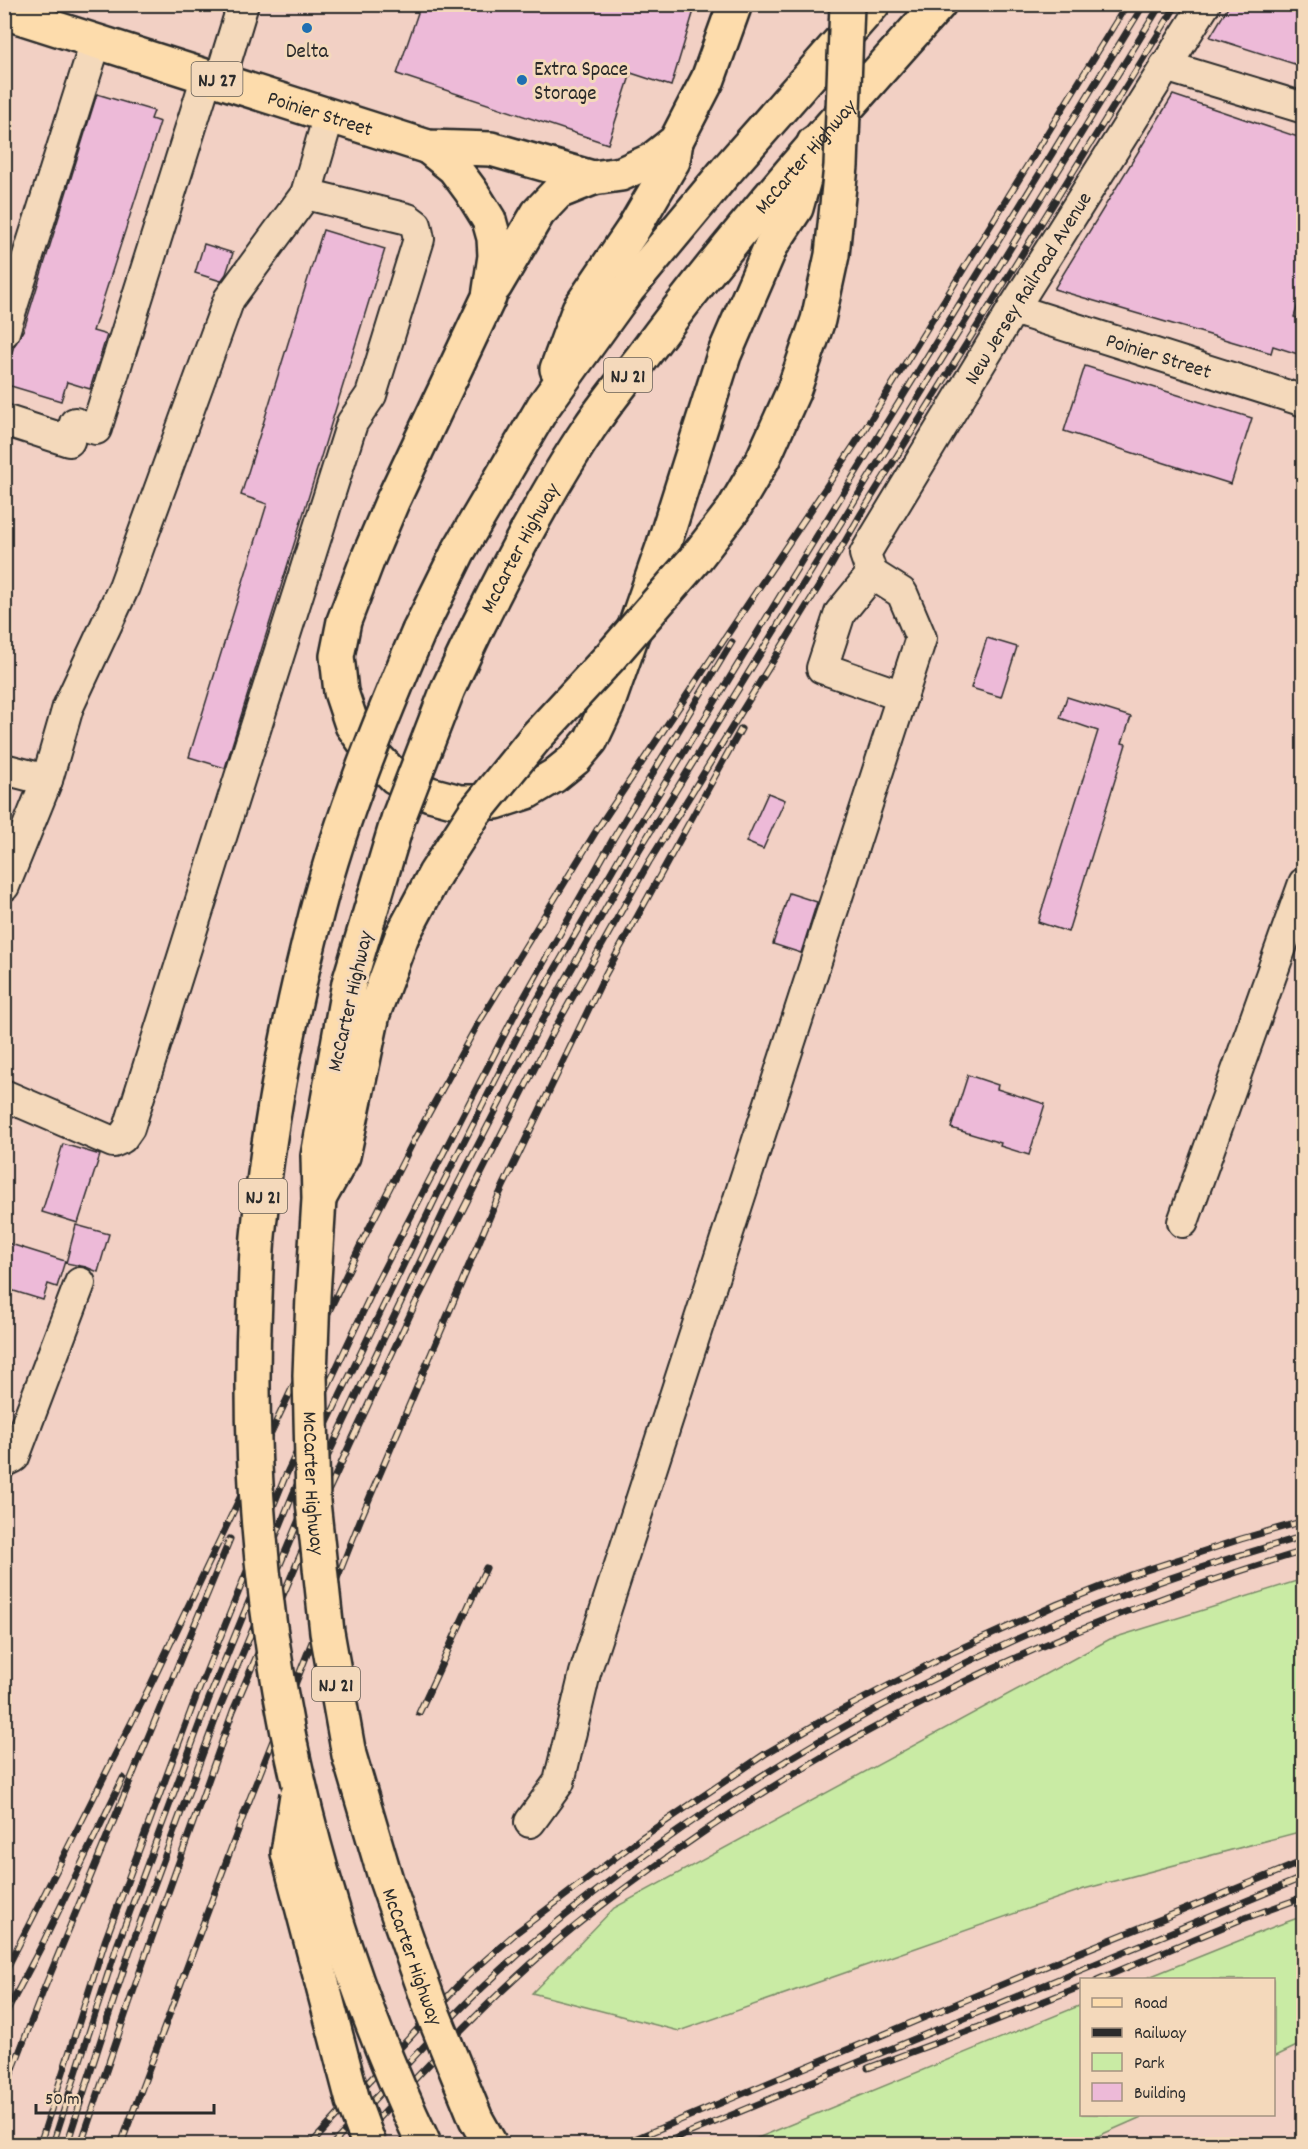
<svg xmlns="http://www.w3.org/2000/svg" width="1308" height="2149" viewBox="0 0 1308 2149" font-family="Dekko,sans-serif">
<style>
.green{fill:#c9eba4;stroke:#7a8b68;stroke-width:1.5}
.building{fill:#edbad8;stroke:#2b2b2b;stroke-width:1.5}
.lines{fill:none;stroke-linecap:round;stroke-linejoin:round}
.minor-casing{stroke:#2b2b2b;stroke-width:34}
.major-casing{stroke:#2b2b2b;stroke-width:38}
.highway-casing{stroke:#2b2b2b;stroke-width:38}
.minor{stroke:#f4d9bb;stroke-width:30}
.major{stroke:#fddcac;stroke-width:33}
.highway{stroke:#fddcac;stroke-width:33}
.rail-casing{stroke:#2b2b2b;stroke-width:7}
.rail{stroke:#f4d9bb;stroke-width:4.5;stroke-dasharray:14;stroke-linecap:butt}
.highway-bridge-casing{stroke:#2b2b2b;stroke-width:38;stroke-linecap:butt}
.highway-bridge{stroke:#fddcac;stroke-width:33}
.poi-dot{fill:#1f6fb2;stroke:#f4d9bb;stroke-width:2}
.labels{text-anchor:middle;stroke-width:6;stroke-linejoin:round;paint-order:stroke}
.shield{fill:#f4d9bb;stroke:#675f56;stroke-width:1.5}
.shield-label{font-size:20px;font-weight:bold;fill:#2b2b2b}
.poi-label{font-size:21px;fill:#2b2b2b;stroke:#f4d9bb}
.street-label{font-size:21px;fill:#2b2b2b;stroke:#f4d9bb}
</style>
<rect width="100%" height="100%" fill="#f2d0c4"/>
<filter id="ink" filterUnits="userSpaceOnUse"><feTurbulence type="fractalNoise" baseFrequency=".0167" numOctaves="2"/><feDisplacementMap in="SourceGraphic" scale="12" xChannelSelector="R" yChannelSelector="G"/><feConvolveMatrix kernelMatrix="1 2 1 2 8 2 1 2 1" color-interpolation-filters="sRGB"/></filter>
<g filter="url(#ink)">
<!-- green -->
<path class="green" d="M1303 1579V1831L1084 1889 679 2031 532 1993 614 1908 1110 1639Z
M1303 1916V2043L1274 2057V1980L1144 1979 1273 1927Z
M1081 2005 1082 2114 1146 2115 1080 2144H743Z"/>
<!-- building -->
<path class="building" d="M421 4H696L671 86 631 73 608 144 397 74Z
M1230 4H1304V67L1210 37Z
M97 94 154 111 151 119 160 122 93 331 107 335 90 389 67 382 61 401 4 384V375L14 346 24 329Z
M1173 95 1304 139V286L1294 317 1304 320V356L1273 346 1271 353 1054 289Z
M323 230 385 249 225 768 189 757 267 504 241 495Z
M204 244 233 253 226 274 221 281 195 273Z
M1085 366 1252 418 1231 484 1064 431Z
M987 638 1017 647 1001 697 971 688Z
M1067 697 1131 717 1122 743 1126 744 1107 806 1068 932 1038 922 1098 731 1060 718Z
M768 793 785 800 763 849 746 842Z
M789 893 817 902 801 953 773 944Z
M968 1075 998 1085 997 1089 1045 1104 1029 1155 1000 1146 1001 1143 951 1128Z
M63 1144 100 1155 78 1223 42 1212Z
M76 1225 109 1234 98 1272 86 1267 66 1263Z
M4 1242 65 1261 57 1287 48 1284 43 1300 4 1288Z"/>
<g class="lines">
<defs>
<g id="minor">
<path d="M1165 66 1304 108"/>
<path d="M220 80 243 4"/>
<path id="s1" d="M1013 309 1304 401"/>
<path d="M4 332 96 41"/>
<path d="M4 420 69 441 75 423 96 429 207 76"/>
<path id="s2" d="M872 574 865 554 872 542 1013 309 1205 4"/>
<path d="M872 574 840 613 822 668 902 696"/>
<path d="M4 769 47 780"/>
<path d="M4 886 47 780 68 707 124 587 229 299 306 194 329 115"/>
<path d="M4 1095 113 1142 122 1138 129 1128 352 423 371 395 419 239 416 225 408 219 306 194"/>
<path d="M1183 1222 1304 883"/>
<path d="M4 1462 14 1457 80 1283"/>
<path d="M530 1822 559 1782 585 1673 921 638 902 593 872 574"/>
</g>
<g id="major">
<path id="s3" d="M4 12 428 147 491 149 593 178 621 174 652 160 676 141 708 79 735 4"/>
</g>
<g id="highway">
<path d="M428 147 454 168 471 191 489 220 494 238 495 256 489 297 392 502 367 561 344 621 337 656 341 692 352 725 372 753 395 777 430 794 460 802H496L527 792 554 776 575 759 591 740 607 706 663 547 724 355 771 246 796 208 814 143"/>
<path d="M495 286 538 213 558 192 593 178"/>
<path d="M557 369 579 309 632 231 673 161 676 141"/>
<path id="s4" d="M476 630C510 561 546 492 589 428 605 404 623 382 641 359 733 234 835 120 939 4"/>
<path d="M419 631 458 552 543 407 628 289 726 171 873 4"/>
</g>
</defs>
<!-- minor casing -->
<use href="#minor" class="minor-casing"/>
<!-- major casing -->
<use href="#major" class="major-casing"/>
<!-- highway casing -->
<use href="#highway" class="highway-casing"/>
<!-- minor -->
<use href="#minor" class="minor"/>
<!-- major -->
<use href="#major" class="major"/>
<!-- highway -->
<use href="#highway" class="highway"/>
<defs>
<path id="rail" d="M419 1713 486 1568
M4 1974 152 1682 360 1246 413 1142 476 1027 598 828 863 432 1127 4
M1097 1980 1237 1921 1304 1897
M4 2017 43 1943 123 1778
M868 2068 979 2027 1082 1986
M4 2092 42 1994 230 1539
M40 2144 105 1941 196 1697 285 1477 376 1284 517 1010 613 839 732 642
M53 2144 117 1946 208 1701 296 1487 437 1195 528 1016 625 848 1144 4
M67 2144 130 1950 220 1707 311 1491 449 1201 541 1023 636 855 1161 4
M81 2144 146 1954 233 1711 325 1498 415 1304 554 1030 649 862 824 578 861 514 1177 4
M121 2144 247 1806 361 1518 499 1195 605 975 741 729
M311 2144 464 1979 517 1932 641 1838 765 1754 830 1716 953 1652 1058 1604 1131 1575 1241 1539 1304 1521
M333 2144C399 2073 464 1999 539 1937 714 1792 913 1675 1126 1594 1184 1572 1244 1554 1304 1536
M354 2144C419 2075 483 2004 555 1943 585 1917 618 1893 650 1870 847 1725 1070 1621 1304 1551
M623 2144 1068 1957 1304 1861
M662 2144 1304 1877"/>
</defs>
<!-- rail casing -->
<use href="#rail" class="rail-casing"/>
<!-- rail -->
<use href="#rail" class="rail"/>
<defs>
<g id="highway-bridge">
<path id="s5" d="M476 630 448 689 399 816 349 983 318 1156 319 1199 313 1296 310 1375 313 1502 327 1632 349 1755 386 1880 432 2011 476 2119 490 2144"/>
<path d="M419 631C380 722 342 815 317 911 290 1014 269 1121 259 1227 256 1251 256 1275 255 1298 241 1588 300 1882 424 2144"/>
<path d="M320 1197 343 1156 373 1014 402 936 435 874 475 812 536 737 610 657 696 558 733 510 763 459 793 392 818 320 832 255 841 166 847 4"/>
<path d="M297 1795 288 1853 353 2101 369 2144"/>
</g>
</defs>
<!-- highway-bridge casing -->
<use href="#highway-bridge" class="highway-bridge-casing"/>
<!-- highway-bridge -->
<use href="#highway-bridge" class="highway-bridge"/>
</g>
</g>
<!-- markers -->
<g class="poi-dot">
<circle cx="307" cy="28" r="6"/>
<circle cx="522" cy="80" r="6"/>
</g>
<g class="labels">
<!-- shield labels -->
<g class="shield">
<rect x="191.5" y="62" width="51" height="34" rx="4.5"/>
<rect x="604" y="358" width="48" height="34" rx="4.5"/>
<rect x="239" y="1179" width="48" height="34" rx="4.5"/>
<rect x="312" y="1667" width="48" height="34" rx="4.5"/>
</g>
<g class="shield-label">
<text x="217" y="86">NJ 27</text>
<text x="628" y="382">NJ 21</text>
<text x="263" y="1203">NJ 21</text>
<text x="336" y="1691">NJ 21</text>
</g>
<!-- poi labels -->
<g class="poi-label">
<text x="307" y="57">Delta</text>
<text x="534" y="75" text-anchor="start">Extra Space<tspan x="534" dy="24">Storage</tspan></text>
</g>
<!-- street labels -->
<g class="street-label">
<text dy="7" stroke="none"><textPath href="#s3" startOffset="332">Poinier Street</textPath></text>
<text dy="7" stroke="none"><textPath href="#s4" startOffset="579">McCarter Highway</textPath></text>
<text dy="7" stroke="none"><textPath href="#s2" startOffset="333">New Jersey Railroad Avenue</textPath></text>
<text dy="7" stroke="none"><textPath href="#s1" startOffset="153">Poinier Street</textPath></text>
<text dy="7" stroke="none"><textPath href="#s4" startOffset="93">McCarter Highway</textPath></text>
<text transform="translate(349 1001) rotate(-77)" y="7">McCarter Highway</text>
<text dy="7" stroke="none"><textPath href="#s5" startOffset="879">McCarter Highway</textPath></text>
<text dy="7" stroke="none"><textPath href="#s5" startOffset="1365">McCarter Highway</textPath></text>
</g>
</g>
<!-- margin -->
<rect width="1308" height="2149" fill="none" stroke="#f4d9bb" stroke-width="24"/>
<rect x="12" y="12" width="1284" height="2125" fill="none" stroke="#2b2b2b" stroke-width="2" filter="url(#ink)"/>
<!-- legend -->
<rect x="1080" y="1978" width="195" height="138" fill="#f4d9bb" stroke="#a49381" stroke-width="1.5"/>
<rect x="1092" y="1998" width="30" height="9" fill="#fddcac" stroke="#a49381" stroke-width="1.5"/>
<text x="1134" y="2008" font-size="18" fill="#2b2b2b">Road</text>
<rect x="1092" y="2028" width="30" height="9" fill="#2b2b2b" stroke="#a49381" stroke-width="1.5"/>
<text x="1134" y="2038" font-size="18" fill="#2b2b2b">Railway</text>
<rect x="1092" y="2053" width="30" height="18" fill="#c9eba4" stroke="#a49381" stroke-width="1.5"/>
<text x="1134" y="2068" font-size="18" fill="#2b2b2b">Park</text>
<rect x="1092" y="2083" width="30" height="18" fill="#edbad8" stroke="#a49381" stroke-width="1.5"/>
<text x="1134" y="2098" font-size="18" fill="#2b2b2b">Building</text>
<!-- scale -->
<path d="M36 2104v9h178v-9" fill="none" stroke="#2b2b2b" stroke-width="3"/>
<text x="45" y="2104" font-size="18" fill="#2b2b2b" stroke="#f4d9bb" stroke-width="4.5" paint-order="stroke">50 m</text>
</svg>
